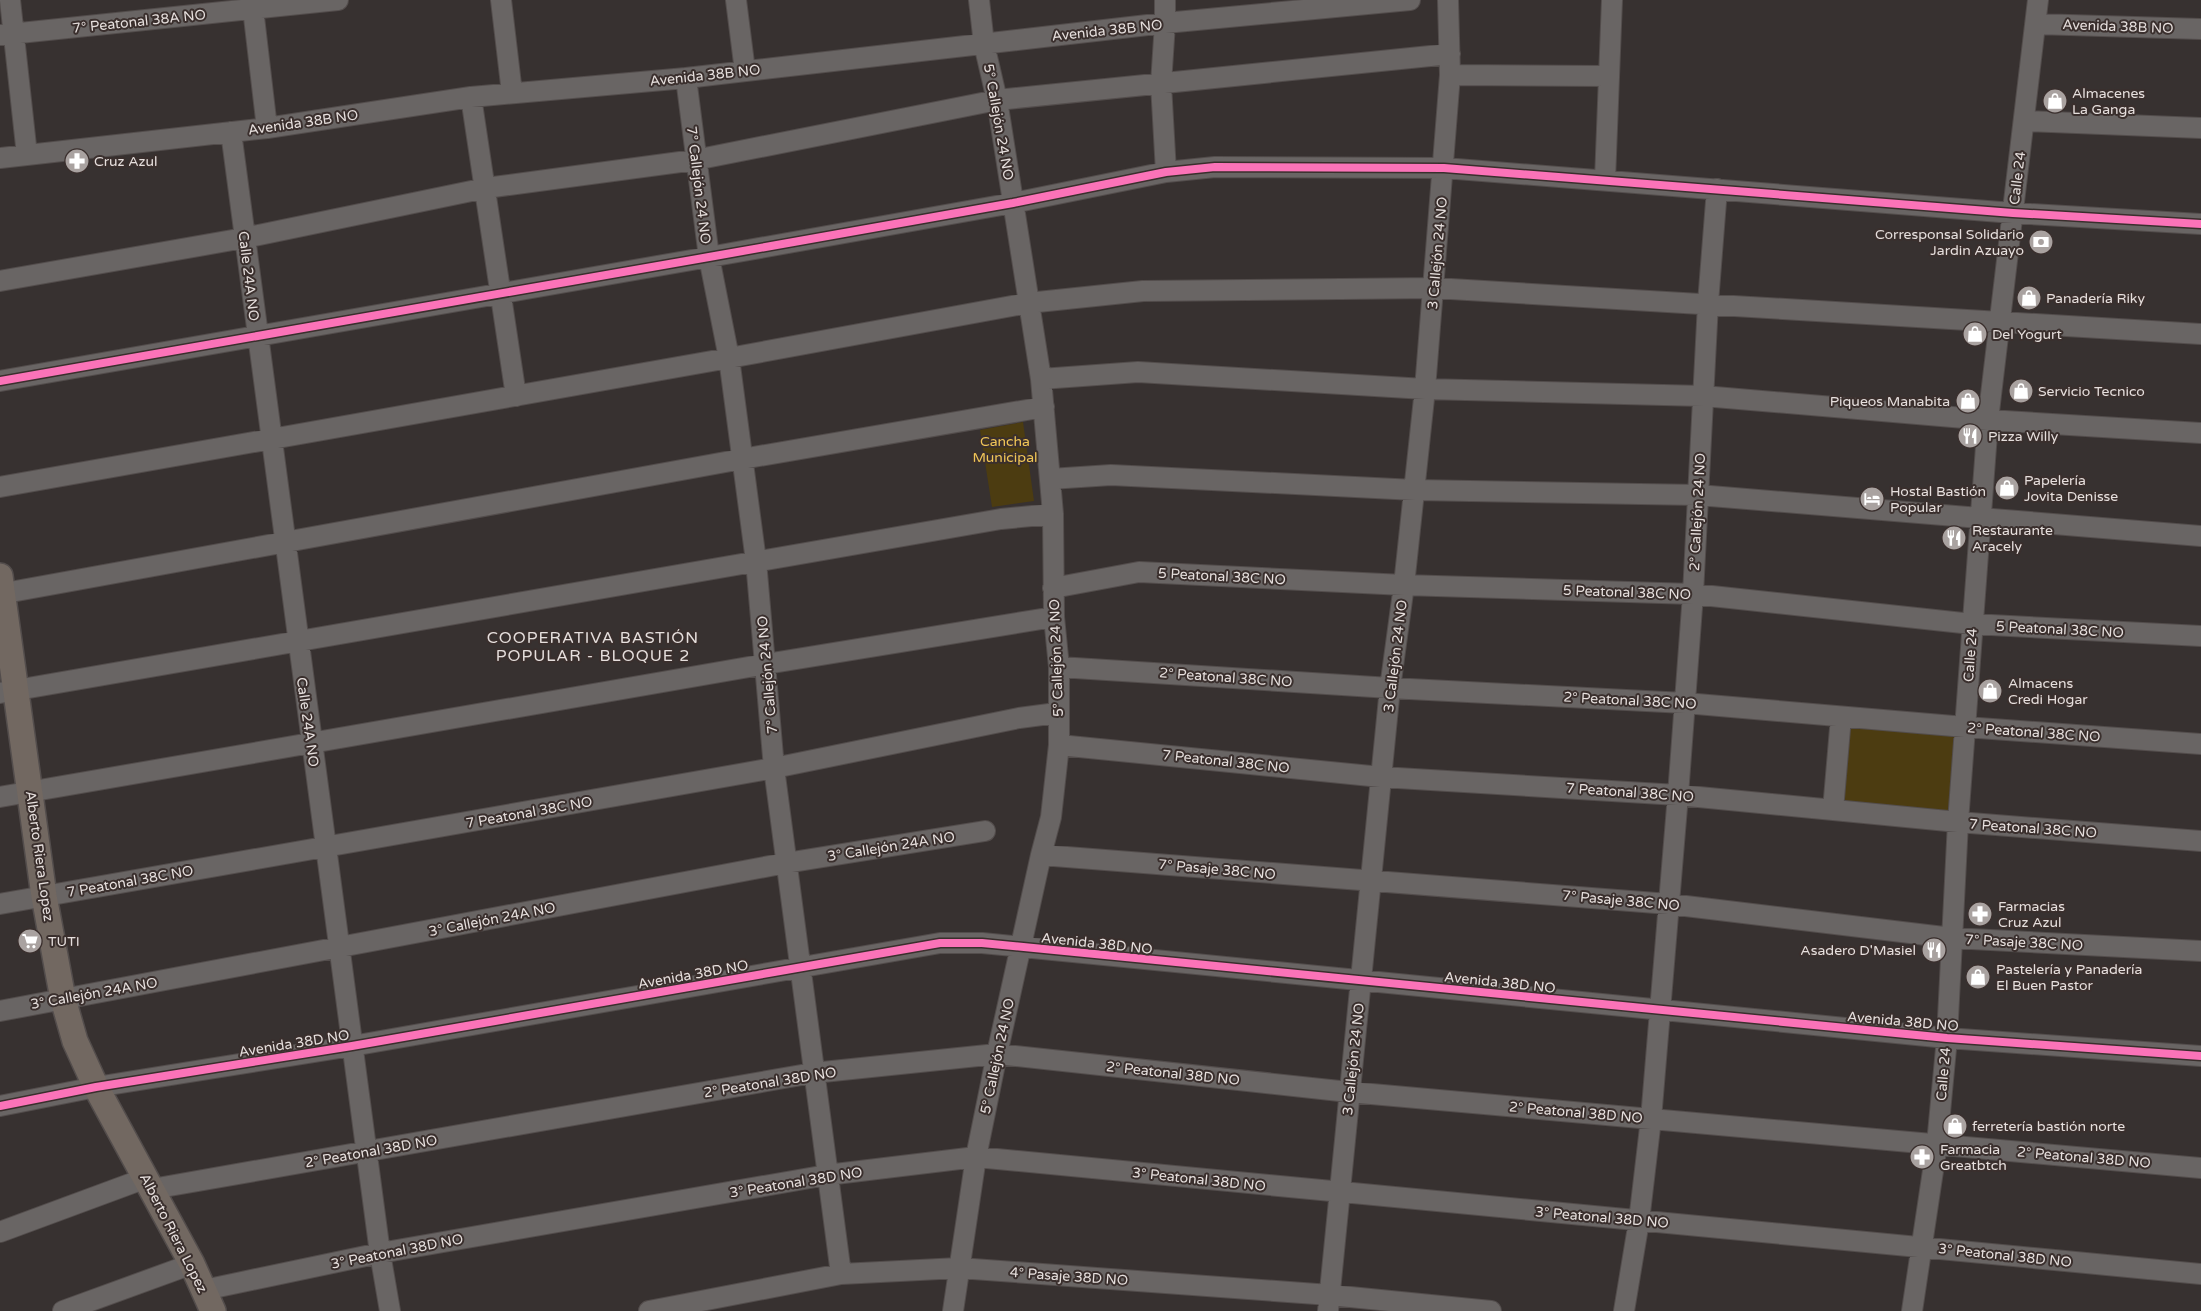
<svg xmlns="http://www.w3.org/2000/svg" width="2201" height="1311" viewBox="0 0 2201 1311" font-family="'Varela Round',sans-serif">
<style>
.green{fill:#4c3c11}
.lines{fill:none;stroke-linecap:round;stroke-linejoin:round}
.minor-casing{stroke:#534d4c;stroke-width:22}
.major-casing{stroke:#534d4c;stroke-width:28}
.minor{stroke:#696564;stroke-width:20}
.major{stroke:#726861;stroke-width:25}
.cycleway-casing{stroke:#3a2f2d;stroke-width:11}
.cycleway{stroke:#fb73b8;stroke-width:8}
.labels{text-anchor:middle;stroke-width:4;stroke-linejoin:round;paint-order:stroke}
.street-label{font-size:14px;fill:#e6dfdd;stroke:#3a2f2d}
.poi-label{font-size:14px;fill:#e6dfdd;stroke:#3a2f2d;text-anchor:start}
.park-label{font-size:14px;fill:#f1c657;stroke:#3a2f2d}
.quarter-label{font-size:16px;letter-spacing:1px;fill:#e6dfdd;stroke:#3a2f2d}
</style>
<rect width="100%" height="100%" fill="#373130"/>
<!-- green -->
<path class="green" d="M1023 422 1034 501 992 507 980 430Z
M1848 725 1957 734 1953 815 1839 806Z"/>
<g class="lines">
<defs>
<path id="minor" d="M10 0 27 155
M252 0 267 128
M501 0 512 93
M736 0 745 71
M1165 0V23L1161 84 1166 172
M2036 24 2201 29
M0 35 338 0
M1450 75 1607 76
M686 78 709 257 729 358 756 561 774 768 841 1274
M471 97 516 396
M2024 121 2201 128
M231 132 380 1253 390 1311
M0 158 267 128 471 97 686 78 1165 23 1410 0
M1605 180 1612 0
M0 281 244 238 486 188 695 160 997 100 1450 54
M1041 379 1138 372 1425 389 1703 396 1988 420 2201 433
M0 381 709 257 1013 203 1166 172 1215 167 1444 168 2013 213 2201 224
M1050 479 1111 475 1415 490 1698 495 2201 536
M0 487 729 358 1028 303 1143 291 1434 288 2201 334
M1053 588 1139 572 1404 585 1693 594 1972 624 2201 636
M0 594 742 459 1044 407
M1059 667 1390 688 1685 703 1965 727 2201 744
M0 693 1001 519 1053 514
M1059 745 1381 777 1678 795 1958 822 2201 841
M0 797 766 664 1054 617
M1833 810 1841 717
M1041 855 1669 904 1952 938 2201 951
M0 904 774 768 1019 718 1057 713
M0 1011 786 863 985 831
M0 1106 96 1087 352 1046 940 943H982L1947 1038 2201 1056
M152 1189 813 1073 997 1054 1349 1092 2201 1168
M0 1232 146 1178
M204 1290 380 1253 827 1175 976 1157 2201 1274
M63 1311 192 1264
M649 1311 841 1274 959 1268 1330 1295 1491 1311
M953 1311 976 1157 997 1054 1041 855 1051 817 1059 745V667L1054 617 1053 514 1041 379 997 100 984 44 979 0
M1328 1311 1390 688 1404 585 1425 389 1450 75 1448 0
M1624 1311 1639 1221 1651 1119 1678 795 1693 594 1708 303 1717 189
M1912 1311 1937 1144 1947 1038 1958 822 1988 420 2038 0"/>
<path id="major" d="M0 576 44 896 63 999 75 1041 96 1087 192 1264 213 1311"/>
</defs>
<!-- minor casing -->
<use href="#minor" class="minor-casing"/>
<!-- major casing -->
<use href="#major" class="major-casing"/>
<!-- minor -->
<use href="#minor" class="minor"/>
<!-- major -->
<use href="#major" class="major"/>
<defs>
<path id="cycleway" d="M0 381 709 257 1013 203 1166 172 1215 167 1444 168 2013 213 2201 224
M0 1106 96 1087 352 1046 940 943H982L1947 1038 2201 1056"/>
</defs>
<!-- cycleway casing -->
<use href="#cycleway" class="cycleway-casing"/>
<!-- cycleway -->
<use href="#cycleway" class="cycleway"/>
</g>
<!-- icons -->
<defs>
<symbol id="shop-disc" viewBox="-11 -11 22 22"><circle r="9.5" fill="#a9a2a0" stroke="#3a2f2d"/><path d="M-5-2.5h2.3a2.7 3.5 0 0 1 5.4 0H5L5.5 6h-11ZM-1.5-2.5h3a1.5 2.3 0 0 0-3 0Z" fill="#fff"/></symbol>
<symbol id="pharmacy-disc" viewBox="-11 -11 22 22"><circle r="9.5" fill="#a9a2a0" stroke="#3a2f2d"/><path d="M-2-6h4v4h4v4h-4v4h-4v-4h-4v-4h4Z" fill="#fff"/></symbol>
<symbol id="bank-disc" viewBox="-11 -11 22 22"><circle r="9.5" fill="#a9a2a0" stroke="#3a2f2d"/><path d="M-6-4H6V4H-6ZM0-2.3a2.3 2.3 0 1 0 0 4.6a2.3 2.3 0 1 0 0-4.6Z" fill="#fff"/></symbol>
<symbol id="restaurant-disc" viewBox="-11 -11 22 22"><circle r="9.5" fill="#a9a2a0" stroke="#3a2f2d"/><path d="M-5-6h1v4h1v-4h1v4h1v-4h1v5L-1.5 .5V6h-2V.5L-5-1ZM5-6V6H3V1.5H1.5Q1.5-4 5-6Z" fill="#fff"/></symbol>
<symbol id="hotel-disc" viewBox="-11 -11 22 22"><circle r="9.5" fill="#a9a2a0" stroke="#3a2f2d"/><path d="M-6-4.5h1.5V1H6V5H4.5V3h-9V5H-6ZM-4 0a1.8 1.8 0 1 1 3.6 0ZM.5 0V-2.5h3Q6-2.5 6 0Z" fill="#fff"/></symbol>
<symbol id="supermarket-disc" viewBox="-11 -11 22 22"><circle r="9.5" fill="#a9a2a0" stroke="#3a2f2d"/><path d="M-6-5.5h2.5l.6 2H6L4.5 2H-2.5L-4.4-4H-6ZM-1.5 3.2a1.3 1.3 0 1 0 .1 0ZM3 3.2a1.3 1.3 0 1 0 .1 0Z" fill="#fff"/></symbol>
</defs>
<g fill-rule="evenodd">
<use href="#shop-disc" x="2041" y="87" width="28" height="28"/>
<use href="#pharmacy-disc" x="63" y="147" width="28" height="28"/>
<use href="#bank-disc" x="2027" y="228" width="28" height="28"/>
<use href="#shop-disc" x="2015" y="284" width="28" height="28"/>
<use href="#shop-disc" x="1961" y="320" width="28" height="28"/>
<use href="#shop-disc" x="2007" y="377" width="28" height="28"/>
<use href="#shop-disc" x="1954" y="387" width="28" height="28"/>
<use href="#restaurant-disc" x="1956" y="422" width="28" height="28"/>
<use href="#shop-disc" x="1993" y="474" width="28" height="28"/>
<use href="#hotel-disc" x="1858" y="485" width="28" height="28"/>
<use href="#restaurant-disc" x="1940" y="524" width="28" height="28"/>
<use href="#shop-disc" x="1976" y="677" width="28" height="28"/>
<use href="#pharmacy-disc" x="1966" y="900" width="28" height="28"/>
<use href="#supermarket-disc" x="16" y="927" width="28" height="28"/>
<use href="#restaurant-disc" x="1920" y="936" width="28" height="28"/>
<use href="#shop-disc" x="1964" y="963" width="28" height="28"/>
<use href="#shop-disc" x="1941" y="1112" width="28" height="28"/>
<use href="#pharmacy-disc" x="1908" y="1143" width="28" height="28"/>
</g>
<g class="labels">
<!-- street labels -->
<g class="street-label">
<text transform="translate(139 21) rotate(-6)" y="5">7° Peatonal 38A NO</text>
<text transform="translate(2118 26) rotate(2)" y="5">Avenida 38B NO</text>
<text transform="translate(1107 30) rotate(-6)" y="5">Avenida 38B NO</text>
<text transform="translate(705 75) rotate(-6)" y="5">Avenida 38B NO</text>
<text transform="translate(303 122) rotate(-8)" y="5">Avenida 38B NO</text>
<text transform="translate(999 122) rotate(80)" y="5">5° Callejón 24 NO</text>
<text transform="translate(2017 178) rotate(-83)" y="5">Calle 24</text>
<text transform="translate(699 185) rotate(83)" y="5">7° Callejón 24 NO</text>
<text transform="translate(1437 253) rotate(-85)" y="5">3 Callejón 24 NO</text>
<text transform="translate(249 276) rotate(83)" y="5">Calle 24A NO</text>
<text transform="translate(1697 512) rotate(-87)" y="5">2° Callejón 24 NO</text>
<text transform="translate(1222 576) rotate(3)" y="5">5 Peatonal 38C NO</text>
<text transform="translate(1627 592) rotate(2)" y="5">5 Peatonal 38C NO</text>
<text transform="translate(2060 629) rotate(3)" y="5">5 Peatonal 38C NO</text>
<text transform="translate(1970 655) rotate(-86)" y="5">Calle 24</text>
<text transform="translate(1395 656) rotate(-83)" y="5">3 Callejón 24 NO</text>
<text transform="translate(1056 658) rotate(-92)" y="5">5° Callejón 24 NO</text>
<text transform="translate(767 675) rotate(-95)" y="5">7° Callejón 24 NO</text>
<text transform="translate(1226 677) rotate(4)" y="5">2° Peatonal 38C NO</text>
<text transform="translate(1630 700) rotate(3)" y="5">2° Peatonal 38C NO</text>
<text transform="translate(308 722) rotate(82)" y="5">Calle 24A NO</text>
<text transform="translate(2034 732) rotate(4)" y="5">2° Peatonal 38C NO</text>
<text transform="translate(1226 761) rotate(6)" y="5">7 Peatonal 38C NO</text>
<text transform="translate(1630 792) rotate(4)" y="5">7 Peatonal 38C NO</text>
<text transform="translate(529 812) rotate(-10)" y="5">7 Peatonal 38C NO</text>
<text transform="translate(2033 828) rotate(4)" y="5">7 Peatonal 38C NO</text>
<text transform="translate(891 846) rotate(-9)" y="5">3° Callejón 24A NO</text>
<text transform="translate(40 856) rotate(82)" y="5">Alberto Riera Lopez</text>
<text transform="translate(1217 869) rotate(5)" y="5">7° Pasaje 38C NO</text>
<text transform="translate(130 881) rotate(-10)" y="5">7 Peatonal 38C NO</text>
<text transform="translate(1621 900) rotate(5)" y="5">7° Pasaje 38C NO</text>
<text transform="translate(492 919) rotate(-11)" y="5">3° Callejón 24A NO</text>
<text transform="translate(2024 942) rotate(3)" y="5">7° Pasaje 38C NO</text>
<text transform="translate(1097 943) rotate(6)" y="5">Avenida 38D NO</text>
<text transform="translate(693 974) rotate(-10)" y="5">Avenida 38D NO</text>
<text transform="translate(1500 982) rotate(6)" y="5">Avenida 38D NO</text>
<text transform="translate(94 993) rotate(-10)" y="5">3° Callejón 24A NO</text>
<text transform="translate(1903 1021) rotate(5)" y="5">Avenida 38D NO</text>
<text transform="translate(294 1043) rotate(-9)" y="5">Avenida 38D NO</text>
<text transform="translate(997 1056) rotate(-78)" y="5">5° Callejón 24 NO</text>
<text transform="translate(1353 1059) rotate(-84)" y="5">3 Callejón 24 NO</text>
<text transform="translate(1173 1073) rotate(6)" y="5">2° Peatonal 38D NO</text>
<text transform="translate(1943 1074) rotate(-85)" y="5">Calle 24</text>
<text transform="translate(770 1082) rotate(-9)" y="5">2° Peatonal 38D NO</text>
<text transform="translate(1576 1112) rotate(5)" y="5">2° Peatonal 38D NO</text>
<text transform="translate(371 1151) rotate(-10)" y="5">2° Peatonal 38D NO</text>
<text transform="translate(2084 1157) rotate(5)" y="5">2° Peatonal 38D NO</text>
<text transform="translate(1199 1179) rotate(6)" y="5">3° Peatonal 38D NO</text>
<text transform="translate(796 1182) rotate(-9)" y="5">3° Peatonal 38D NO</text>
<text transform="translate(1602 1217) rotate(5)" y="5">3° Peatonal 38D NO</text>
<text transform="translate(174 1233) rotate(63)" y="5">Alberto Riera Lopez</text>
<text transform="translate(397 1251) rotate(-11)" y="5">3° Peatonal 38D NO</text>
<text transform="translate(2005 1255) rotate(6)" y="5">3° Peatonal 38D NO</text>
<text transform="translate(1069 1276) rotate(4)" y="5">4° Pasaje 38D NO</text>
</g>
<!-- poi labels -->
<g class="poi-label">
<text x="2072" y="98">Almacenes<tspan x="2072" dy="16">La Ganga</tspan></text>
<text x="94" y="166">Cruz Azul</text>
<text x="2024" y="239" text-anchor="end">Corresponsal Solidario<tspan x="2024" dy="16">Jardin Azuayo</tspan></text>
<text x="2046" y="303">Panadería Riky</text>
<text x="1992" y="339">Del Yogurt</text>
<text x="2038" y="396">Servicio Tecnico</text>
<text x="1950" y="406" text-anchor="end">Piqueos Manabita</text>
<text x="1988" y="441">Pizza Willy</text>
<text x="2024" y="485">Papelería<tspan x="2024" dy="16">Jovita Denisse</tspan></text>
<text x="1890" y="496">Hostal Bastión<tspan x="1890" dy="16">Popular</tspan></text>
<text x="1972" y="535">Restaurante<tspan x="1972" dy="16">Aracely</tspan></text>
<text x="2008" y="688">Almacens<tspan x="2008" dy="16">Credi Hogar</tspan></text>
<text x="1998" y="911">Farmacias<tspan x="1998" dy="16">Cruz Azul</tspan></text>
<text x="48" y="946">TUTI</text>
<text x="1916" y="955" text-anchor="end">Asadero D'Masiel</text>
<text x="1996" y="974">Pastelería y Panadería<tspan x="1996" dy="16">El Buen Pastor</tspan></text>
<text x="1972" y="1131">ferretería bastión norte</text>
<text x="1940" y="1154">Farmacia<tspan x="1940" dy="16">Greatbtch</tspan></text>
</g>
<!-- park labels -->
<g class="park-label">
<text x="1005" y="446">Cancha<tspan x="1005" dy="16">Municipal</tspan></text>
</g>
<!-- quarter labels -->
<g class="quarter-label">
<text x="593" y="643">COOPERATIVA BASTIÓN<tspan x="593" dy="18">POPULAR - BLOQUE 2</tspan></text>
</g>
</g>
</svg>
